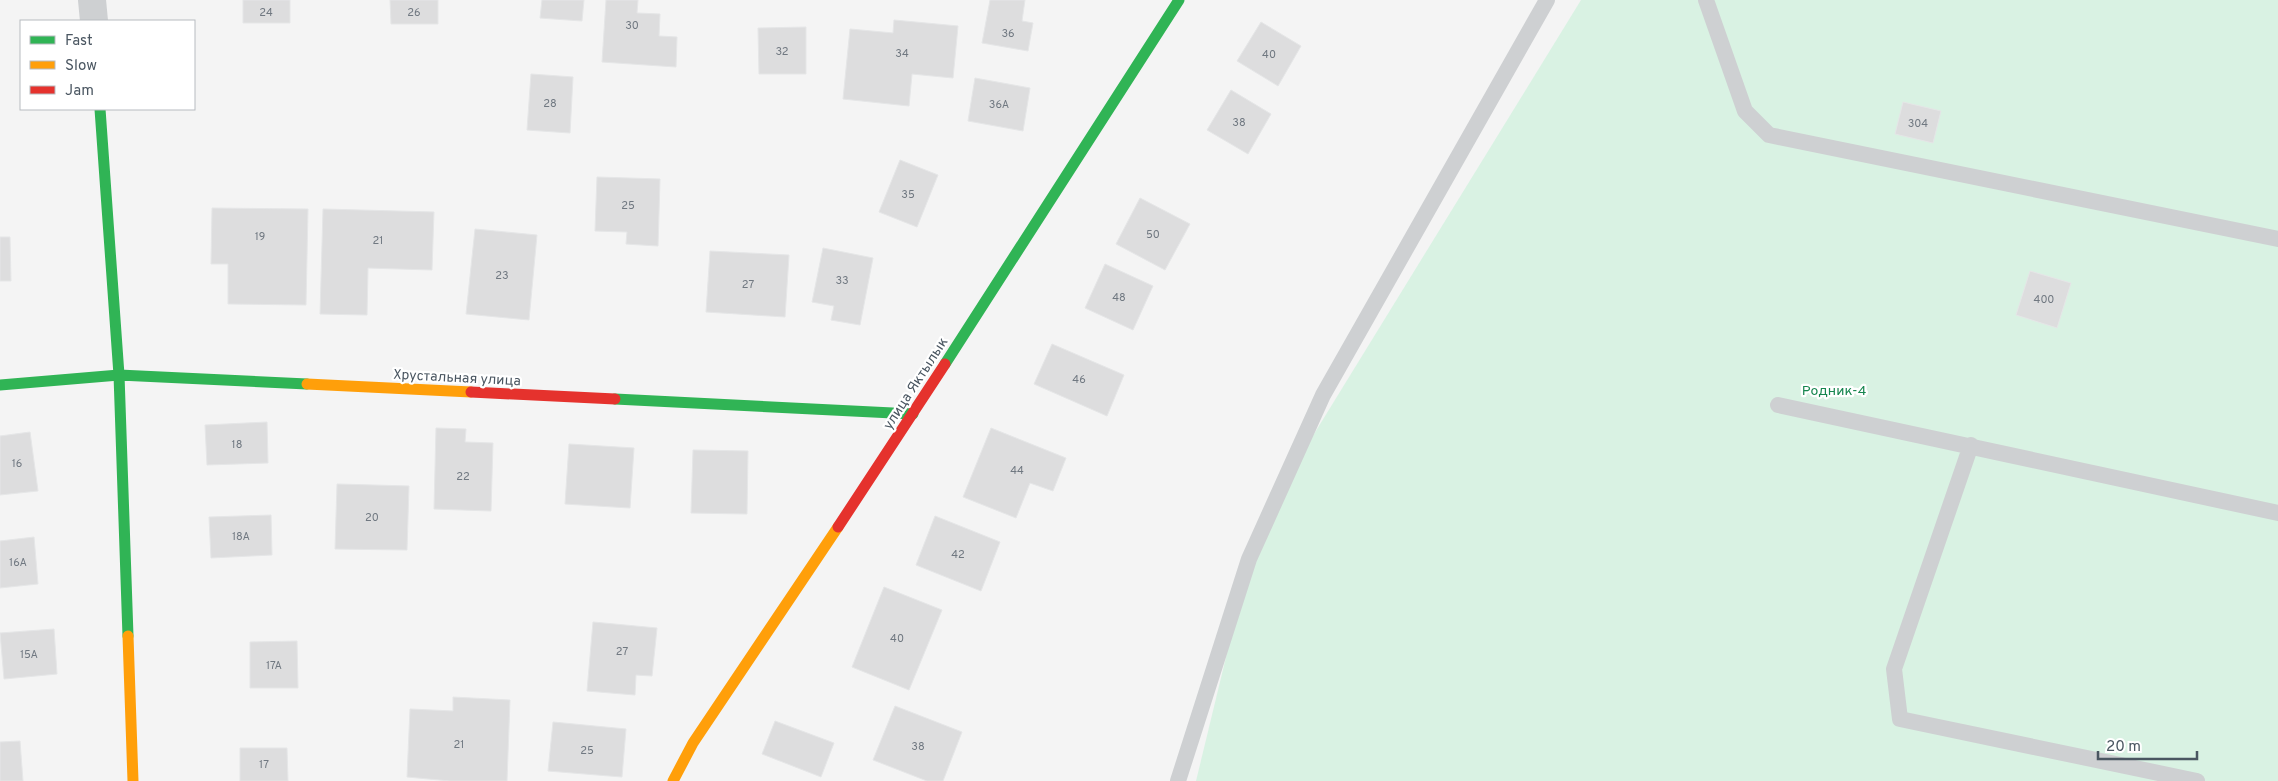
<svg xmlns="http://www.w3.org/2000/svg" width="2278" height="781" viewBox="0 0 2278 781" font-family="Overpass,sans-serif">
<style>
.green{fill:#d9f2e3}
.building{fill:#ddddde;stroke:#e5e6e7}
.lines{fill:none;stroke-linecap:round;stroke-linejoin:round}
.lane{stroke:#ced0d2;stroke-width:16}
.street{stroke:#ced0d2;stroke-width:28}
.fast{stroke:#30b455;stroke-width:11}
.slow{stroke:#ff9f0a;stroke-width:11}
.jam{stroke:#e5322d;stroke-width:11}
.labels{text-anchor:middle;stroke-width:4.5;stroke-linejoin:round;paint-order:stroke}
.number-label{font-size:11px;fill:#707881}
.street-label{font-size:14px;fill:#4a5661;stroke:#fff}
.park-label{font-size:14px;fill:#17864f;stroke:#fff}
</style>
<rect width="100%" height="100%" fill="#f4f4f4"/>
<!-- green -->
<path class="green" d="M1581 0H2278V781H1196L1258 525Z"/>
<!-- building -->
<path class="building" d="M243 0H290V23H243Z
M390 0H438V24H391Z
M542 0H584L582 21 540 18Z
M606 0H638L637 13 660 14 659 36 677 37 676 67 602 62Z
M990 0H1025L1022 21 1033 23 1028 51 982 43Z
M894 20 958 26 953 78 912 74 909 106 843 99 850 29 893 33Z
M1261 22 1301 46 1278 86 1237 61Z
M806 27V74H759L758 28Z
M531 74 573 77 570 133 527 130Z
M975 78 1030 88 1023 131 968 121Z
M1231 90 1271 114 1248 154 1207 130Z
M1903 102 1941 111 1933 143 1895 134Z
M900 160 938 175 917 227 879 212Z
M597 177 660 179 658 246 626 244 627 232 595 231Z
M1140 198 1190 224 1165 270 1116 244Z
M212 208 308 209 306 305 228 304V264H211Z
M323 209 434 212 432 270 368 268 367 315 320 314Z
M475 229 537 235 529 320 466 314Z
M0 237H10L11 281H0Z
M823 248 873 258 860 325 831 320 834 306 812 302Z
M710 251 789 255 785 317 706 312Z
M1105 264 1153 286 1133 330 1085 308Z
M2030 271 2071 283 2057 328 2016 315Z
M1052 344 1124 375 1107 416 1034 384Z
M267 422 268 463 207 465 205 425Z
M436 428 466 429 465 442 493 443 491 511 434 509Z
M991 428 1066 458 1053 491 1030 483 1016 518 963 497Z
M30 432 38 491 0 495V436Z
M569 444 634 448 630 508 565 504Z
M693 450 748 451 747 514 691 513Z
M337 484 409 486 407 550 335 549Z
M271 515 272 555 211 558 209 517Z
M935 516 1000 542 981 591 916 565Z
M34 537 38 584 0 588V541Z
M884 587 942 610 909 690 852 667Z
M593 622 657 628 652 676 636 675 635 695 587 691Z
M54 629 57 674 4 679 0 633Z
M297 641 298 688H250V642Z
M453 697 510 700 507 781H450L407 777 410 709 453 711Z
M895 706 962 732 943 781H927L873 760Z
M775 721 834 743 821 777 762 754Z
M553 722 626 729 622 777 548 771Z
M20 741 23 781H0V742Z
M240 748H287L288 781H240Z"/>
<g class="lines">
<!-- lane -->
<path class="lane" d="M1706 0 1745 111 1769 135 2278 239
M1778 405 2278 513
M1971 445 1894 669 1900 719 2197 781
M1178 781 1249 559 1323 395 1547 0"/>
<!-- street -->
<path class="street" d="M92 0 94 21"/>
<!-- fast -->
<path class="fast" d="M100 109 119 375 128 636
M945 364 1179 0
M0 385 119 375 307 384
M615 399 913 414"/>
<!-- slow -->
<path class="slow" d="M307 384 471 392
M128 636 133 781
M673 781 693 743 838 527"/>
<!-- jam -->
<path class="jam" d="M471 392 615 399
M838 527 945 364"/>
</g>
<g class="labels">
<!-- number labels -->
<g class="number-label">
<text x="266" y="16">24</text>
<text x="414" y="16">26</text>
<text x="632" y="29">30</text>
<text x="1008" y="37">36</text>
<text x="782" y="55">32</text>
<text x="902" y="57">34</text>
<text x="1269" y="58">40</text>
<text x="550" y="107">28</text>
<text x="999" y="108">36А</text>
<text x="1239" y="126">38</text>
<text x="1918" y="127">304</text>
<text x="908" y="198">35</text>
<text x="628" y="209">25</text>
<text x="1153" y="238">50</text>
<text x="260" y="240">19</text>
<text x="378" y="244">21</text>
<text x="502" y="279">23</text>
<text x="842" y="284">33</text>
<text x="748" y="288">27</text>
<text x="1119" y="301">48</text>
<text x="2044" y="303">400</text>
<text x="1079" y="383">46</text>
<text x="237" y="448">18</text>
<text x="17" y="467">16</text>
<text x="1017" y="474">44</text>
<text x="463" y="480">22</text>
<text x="372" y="521">20</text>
<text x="241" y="540">18А</text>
<text x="958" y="558">42</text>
<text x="18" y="566">16А</text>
<text x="897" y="642">40</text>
<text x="622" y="655">27</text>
<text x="29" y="658">15А</text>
<text x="274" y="669">17А</text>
<text x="459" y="748">21</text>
<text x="918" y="750">38</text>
<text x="587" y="754">25</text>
<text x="264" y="768">17</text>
</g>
<!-- street labels -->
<g class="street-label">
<text transform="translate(457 377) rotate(3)" y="5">Хрустальная улица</text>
<text transform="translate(915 383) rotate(-57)" y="5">улица Яктылык</text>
</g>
<!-- park labels -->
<g class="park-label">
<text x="1834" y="395">Родник-4</text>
</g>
</g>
<!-- legend -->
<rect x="20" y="20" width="175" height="90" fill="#ffffff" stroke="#b7bbc0"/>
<rect x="30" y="36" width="25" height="8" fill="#30b455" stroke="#b7bbc0"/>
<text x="65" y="45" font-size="15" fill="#4a5661">Fast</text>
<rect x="30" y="61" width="25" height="8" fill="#ff9f0a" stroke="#b7bbc0"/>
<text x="65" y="70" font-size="15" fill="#4a5661">Slow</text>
<rect x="30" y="86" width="25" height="8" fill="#e5322d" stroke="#b7bbc0"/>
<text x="65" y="95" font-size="15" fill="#4a5661">Jam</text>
<!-- scale -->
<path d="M2098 751v8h99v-8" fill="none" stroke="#4a5661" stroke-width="2.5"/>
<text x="2106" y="751" font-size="15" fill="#4a5661" stroke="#ffffff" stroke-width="4" paint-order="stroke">20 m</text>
</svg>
